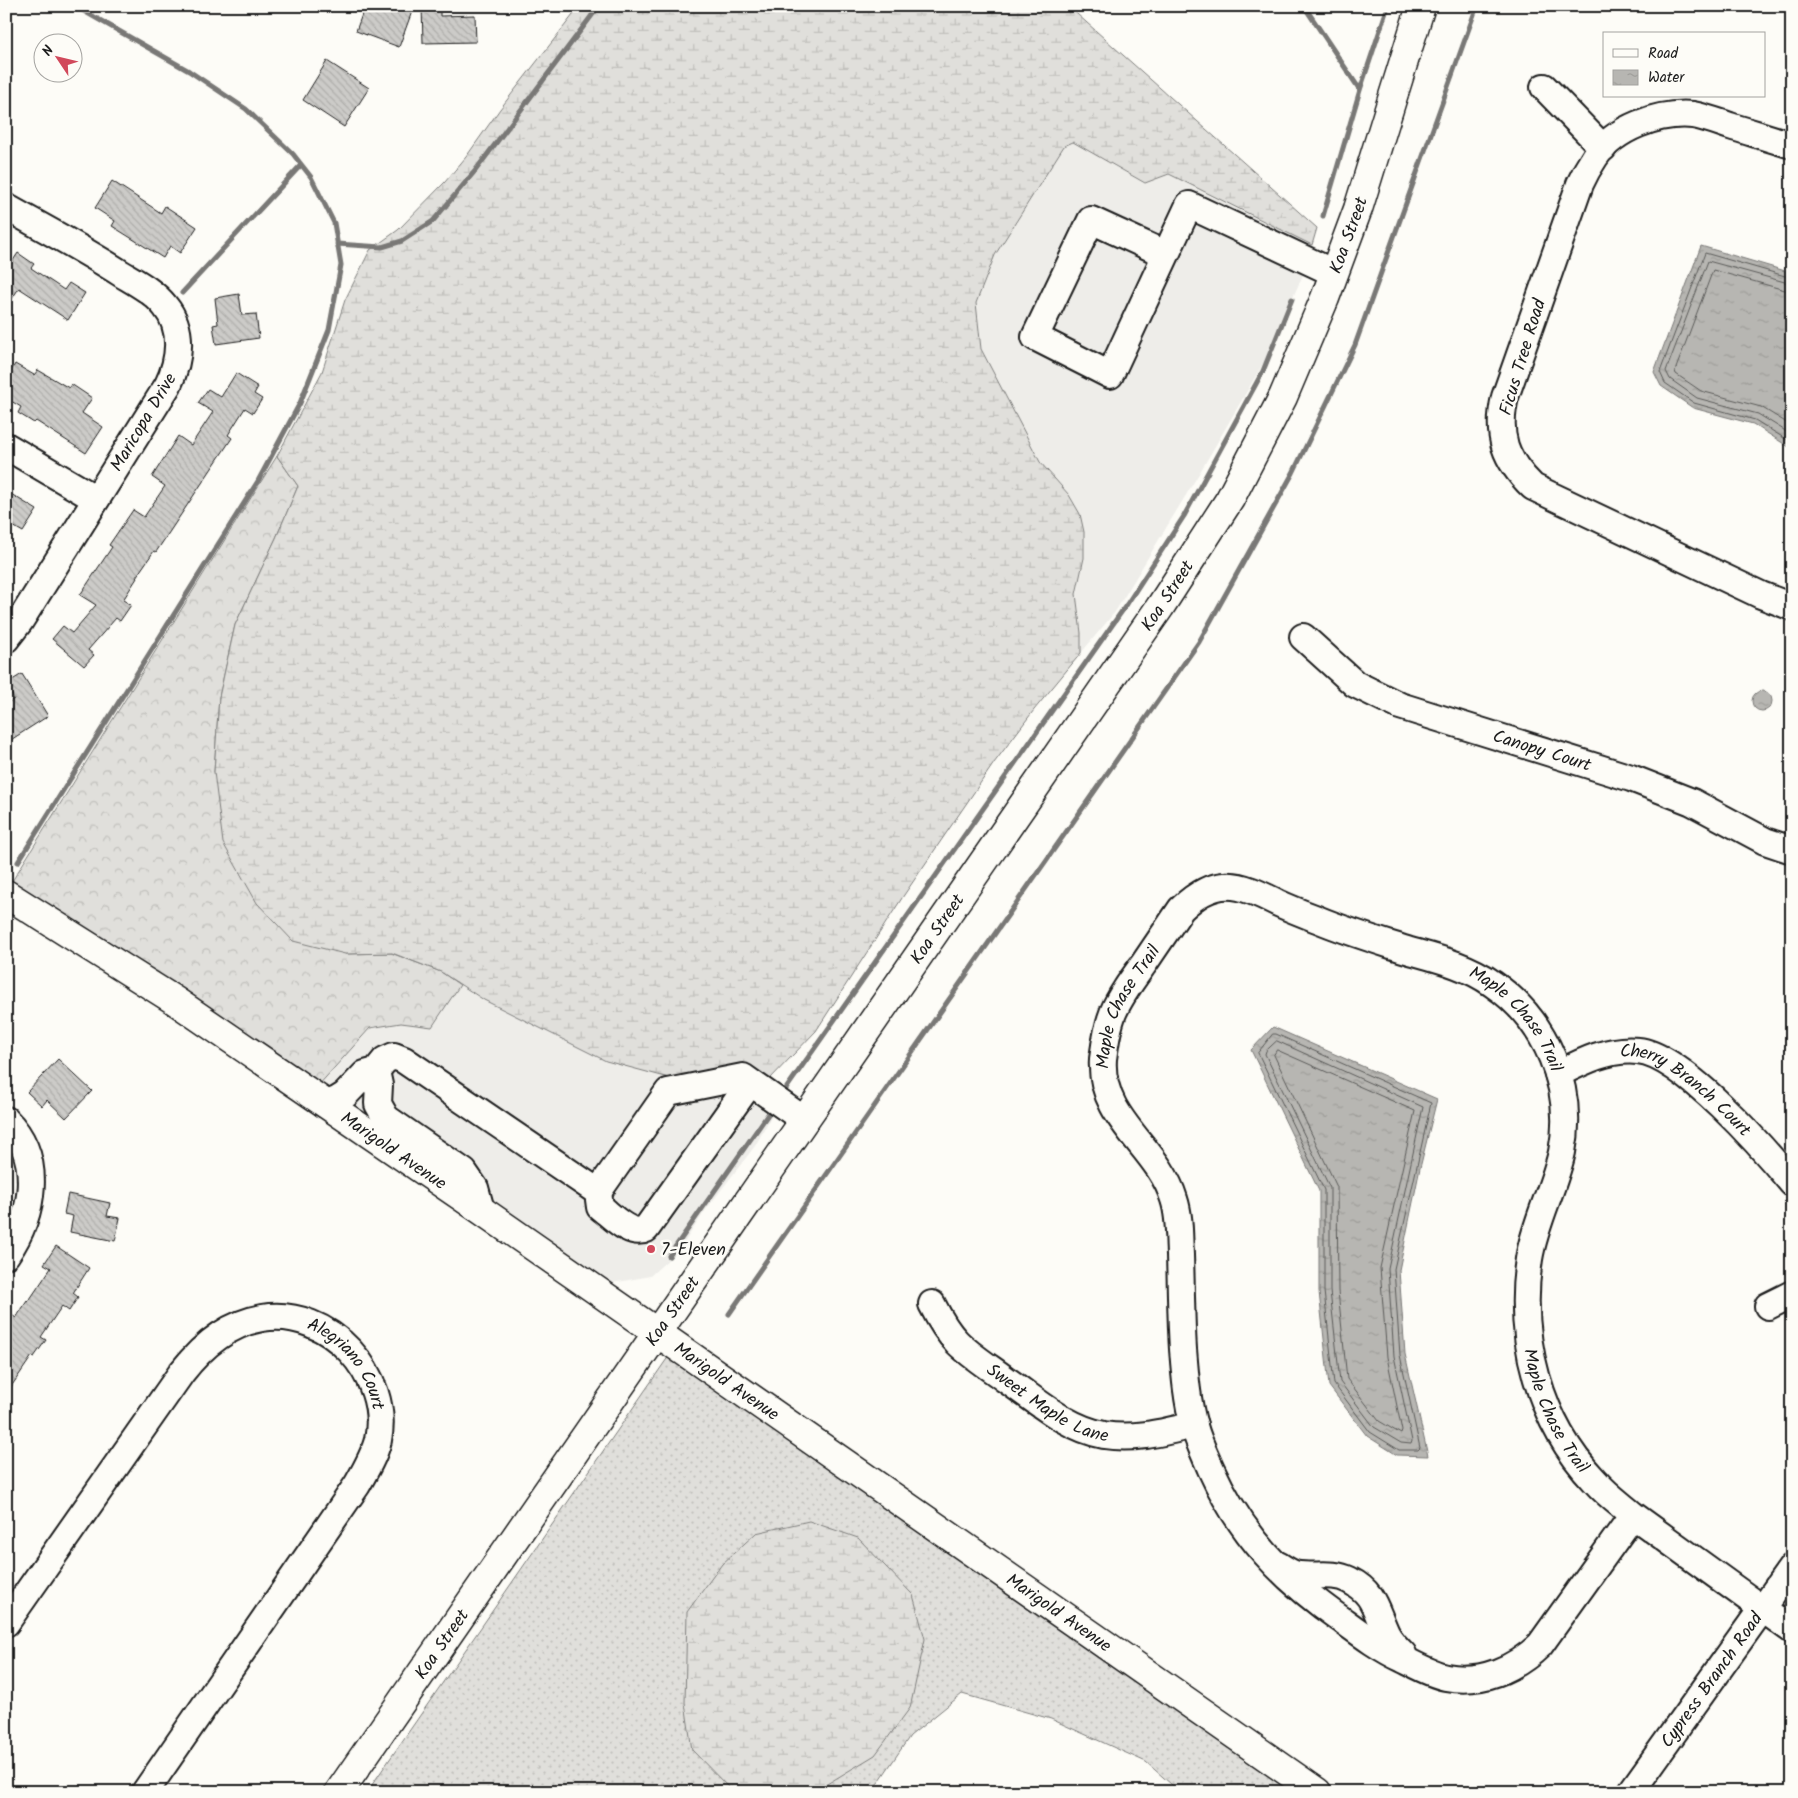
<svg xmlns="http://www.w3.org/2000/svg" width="1798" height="1798" viewBox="0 0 1798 1798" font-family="Kalam,sans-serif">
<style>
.built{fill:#eeede9}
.grass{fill:url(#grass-dots);stroke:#7e7e7c}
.forest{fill:url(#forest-crowns);stroke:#7e7e7c}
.wetland{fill:url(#wetland-marsh);stroke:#7e7e7c}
.water{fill:url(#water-ripples);stroke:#797876}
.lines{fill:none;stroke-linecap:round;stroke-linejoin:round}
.shore{stroke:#5a5a58;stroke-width:1}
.stream{stroke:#797876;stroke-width:5}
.building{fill:url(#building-back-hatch);stroke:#1c1c1c}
.minor-casing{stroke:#1c1c1c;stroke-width:30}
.major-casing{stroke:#1c1c1c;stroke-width:31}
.minor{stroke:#fdfcf7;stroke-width:26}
.major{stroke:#fdfcf7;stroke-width:28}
.poi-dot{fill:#d1495b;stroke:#fdfcf7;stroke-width:2}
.labels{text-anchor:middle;stroke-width:5;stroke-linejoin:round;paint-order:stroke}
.street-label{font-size:18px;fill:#1c1c1c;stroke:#fdfcf7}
.poi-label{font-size:18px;fill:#1c1c1c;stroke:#fdfcf7;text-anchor:start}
</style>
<defs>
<pattern id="grass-dots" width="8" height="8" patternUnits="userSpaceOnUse" patternTransform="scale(1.25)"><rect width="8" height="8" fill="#e0dfdb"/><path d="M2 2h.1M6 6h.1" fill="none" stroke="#c0bfbb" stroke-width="1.8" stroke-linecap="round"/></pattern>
<pattern id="forest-crowns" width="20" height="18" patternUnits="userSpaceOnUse" patternTransform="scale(1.25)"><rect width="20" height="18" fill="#e0dfdb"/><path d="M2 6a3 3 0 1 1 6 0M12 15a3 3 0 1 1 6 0" fill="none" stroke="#c0bfbb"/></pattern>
<pattern id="wetland-marsh" width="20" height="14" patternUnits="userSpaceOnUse" patternTransform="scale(1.25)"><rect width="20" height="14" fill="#e0dfdb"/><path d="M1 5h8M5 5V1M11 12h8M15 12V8" fill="none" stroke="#c0bfbb"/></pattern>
<pattern id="water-ripples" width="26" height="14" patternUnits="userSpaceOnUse" patternTransform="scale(1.25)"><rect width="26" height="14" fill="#b7b6b2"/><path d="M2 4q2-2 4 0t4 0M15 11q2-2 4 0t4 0" fill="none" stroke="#9d9c98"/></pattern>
<pattern id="building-back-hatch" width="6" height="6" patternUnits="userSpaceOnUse" patternTransform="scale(1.25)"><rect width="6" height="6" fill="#cccbc8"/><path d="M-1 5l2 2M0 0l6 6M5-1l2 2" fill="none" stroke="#afaeab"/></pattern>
</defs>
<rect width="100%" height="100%" fill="#fdfcf7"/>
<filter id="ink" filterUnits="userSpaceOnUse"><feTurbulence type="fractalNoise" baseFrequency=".02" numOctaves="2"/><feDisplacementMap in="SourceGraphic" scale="10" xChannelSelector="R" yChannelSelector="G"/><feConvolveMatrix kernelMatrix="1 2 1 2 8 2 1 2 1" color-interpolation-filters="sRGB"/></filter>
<g filter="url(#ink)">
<!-- built -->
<path class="built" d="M1073 142 1144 183 1169 174 1312 245 1306 268 1264 362 1200 472 1115 612 1081 653V633L1076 594 1084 558 1080 514 1069 495 1040 462 981 349 976 303 995 255 1064 146Z
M460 985 484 1000 606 1061 717 1075 757 1070 785 1092 755 1146 705 1211 680 1249 650 1276 607 1284 317 1087 370 1028 401 1023 432 1026Z"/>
<!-- grass -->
<path class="grass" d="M671 1353 1301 1792H1180L1146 1762 1051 1719 962 1694 910 1736 878 1783 866 1792H788L822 1787 729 1788 764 1792H367Z"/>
<!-- forest -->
<path class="forest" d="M277 456 298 486 276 538 235 625 219 697 214 772 345 954 391 953 441 972 460 985 432 1027 401 1023 370 1028 317 1087 9 886Z"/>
<!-- wetland -->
<path class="wetland" d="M580 6H1068L1317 228 1312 245 1169 174 1145 183 1073 142 1064 146 995 255 976 303 981 349 1040 462 1069 495 1080 514 1084 532V558L1076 594 1081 633V653L1034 710 994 763 904 895 816 1031 769 1080 757 1070 673 1079 606 1061 484 1000 441 972 392 953 345 954 293 941 257 903 223 843 214 772 219 697 235 625 276 538 298 486 277 456 322 372 345 300 370 250 398 230 445 182 466 157 500 109Z
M809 1521 858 1538 913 1595 925 1639 910 1708 875 1755 822 1787 788 1792H764L729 1788 692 1750 685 1703 687 1612 722 1564 756 1533Z"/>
<!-- water -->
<path class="water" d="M1701 246 1792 273V449L1753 424 1693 408 1661 386 1654 372Z
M1752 701a10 10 0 1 1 20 0a10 10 0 1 1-20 0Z
M1273 1027 1437 1099 1420 1168 1399 1270 1405 1354 1428 1456 1397 1455 1367 1436 1329 1386 1319 1292V1191L1251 1050Z"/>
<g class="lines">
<!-- shore -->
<path class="shore" d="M1792 278 1705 253 1660 372 1665 383 1694 403 1755 420 1792 443
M1792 284 1708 261 1666 371 1670 379 1697 398 1758 414 1792 435
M1792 292 1713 270 1675 371 1676 374 1701 391 1761 407 1792 426
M1273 1034H1276L1431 1103 1394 1269 1400 1355 1420 1448 1418 1450H1399L1370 1432 1334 1384 1324 1291V1190L1258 1053Z
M1277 1041 1423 1107 1388 1269 1394 1356 1412 1441 1411 1444 1401 1443 1374 1427 1340 1382 1330 1291V1188L1265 1054 1266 1051Z
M1277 1050 1415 1111 1380 1268 1387 1357 1402 1431 1401 1434 1379 1421 1347 1379 1338 1291 1337 1187 1274 1055Z"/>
<!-- stream -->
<path class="stream" d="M1304 6 1360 90
M1323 216 1360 90 1388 6
M337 244 382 247 402 241 433 221 475 171 599 6
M182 293 301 165
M18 862 258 481 300 403 329 330 341 265 334 223 311 177 293 154 246 109 189 71 75 6
M781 1096 1127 604 1184 516 1263 371 1292 299
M669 1256 773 1107
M729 1314 1199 642 1293 473 1355 345 1477 6"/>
</g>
<!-- building -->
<path class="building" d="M365 6H414L399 47 356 31Z
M422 6H440V16L475 15 476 42 423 43Z
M327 61 369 88 344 127 303 100Z
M112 181 161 213 165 206 197 227 180 253 170 246 163 258 112 226 115 221 95 208Z
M18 253 34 264 31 268 64 290 69 283 85 293 68 320 19 288 6 308V271Z
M239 294 242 315 256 314 259 338 216 344 213 325 218 324 215 298Z
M15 364 34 375 38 370 69 388 71 384 92 398 82 413 103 427 86 453 36 421 34 423 18 413 21 407 6 398V380Z
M236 373 258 387 254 394 262 399 253 413 245 408 228 435 232 438 156 552 154 551 136 577 137 578 123 600 131 605 120 621 116 618 88 650 94 655 84 666 52 639 63 626 72 633 96 605 80 595 112 547 109 545 133 510 144 517 165 486 152 477 178 436 191 445 213 412 198 403 208 389 221 397Z
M6 491 37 510 23 532 6 522Z
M22 674 48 716 6 743V704L14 699 6 684Z
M58 1059 92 1091 66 1118 47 1100 42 1106 27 1092Z
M68 1194 110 1203 107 1216 120 1218 115 1241 70 1232 73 1216 64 1214Z
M56 1246 89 1268 73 1293 78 1297 69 1311 62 1306 41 1337 46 1340 34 1357 32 1356 6 1394V1311L16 1318 27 1301 28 1302 51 1268 44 1264Z"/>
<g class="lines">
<defs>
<g id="minor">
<path d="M1544 87 1603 148"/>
<path d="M1792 145C1771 139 1750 132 1730 126 1718 122 1705 117 1693 115 1658 112 1615 128 1595 157 1589 166 1584 175 1580 184L1505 397C1496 436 1505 460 1533 487L1761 595 1792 607"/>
<path d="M6 207C45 229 85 250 122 274 137 283 154 292 165 306 184 329 180 360 168 385L20 621 6 639"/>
<path d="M1165 254 1091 220 1035 337 1110 375 1189 205 1334 273"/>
<path d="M6 446 96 499"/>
<path id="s1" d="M1303 637 1355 684 1400 706 1631 778 1692 802 1765 841 1792 850"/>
<path d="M376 1071 379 1085 378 1104 386 1118 464 1172 475 1188 481 1210"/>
<path id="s2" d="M1558 1074C1583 1061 1609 1048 1638 1051 1682 1055 1764 1149 1792 1183"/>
<path d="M325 1104 337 1100 345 1095 365 1074 376 1071 385 1060 394 1056 404 1060 598 1192 668 1092 743 1077 804 1120"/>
<path d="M6 1120C44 1158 34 1215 6 1255"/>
<path d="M598 1192 600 1207C612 1216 630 1237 646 1229L750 1083"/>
<path id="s3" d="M932 1304C939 1318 946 1331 957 1342 971 1356 989 1367 1005 1379 1036 1400 1066 1428 1104 1435 1135 1440 1164 1432 1194 1425"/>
<path d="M1768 1306 1792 1294"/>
<path id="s4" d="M1633 1515 1540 1645C1515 1669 1481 1684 1446 1677 1431 1674 1417 1666 1403 1659 1381 1649 1361 1634 1342 1620 1283 1579 1241 1535 1211 1469 1205 1455 1198 1441 1194 1426 1187 1401 1185 1374 1183 1349 1181 1318 1181 1286 1180 1255 1179 1236 1180 1217 1174 1199 1158 1146 1099 1120 1103 1059 1105 1044 1107 1028 1113 1013 1120 996 1132 980 1143 965 1156 946 1168 928 1181 909 1216 875 1239 883 1278 903 1291 909 1304 914 1317 919 1348 932 1379 941 1410 951 1439 959 1468 966 1493 984 1546 1020 1575 1088 1562 1152 1554 1188 1535 1222 1529 1259 1517 1338 1539 1422 1595 1481 1606 1494 1620 1504 1633 1515L1792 1630"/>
<path d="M1278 1565C1285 1569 1291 1574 1299 1575 1317 1577 1333 1572 1349 1580 1375 1593 1375 1610 1386 1633 1390 1641 1397 1648 1403 1654"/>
<path id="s5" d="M6 1623 182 1372C203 1345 228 1324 262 1318 329 1307 391 1376 378 1440 374 1456 365 1471 357 1485L145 1792"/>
<path id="s6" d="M1631 1792 1792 1567"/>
</g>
<g id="major">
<path id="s7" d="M6 894 174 1000 481 1210 1317 1792"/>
<path id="s8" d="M339 1792 1160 607 1230 499 1283 397 1325 298 1358 209 1421 6"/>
</g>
</defs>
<!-- minor casing -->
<use href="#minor" class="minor-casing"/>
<!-- major casing -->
<use href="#major" class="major-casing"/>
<!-- minor -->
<use href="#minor" class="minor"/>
<!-- major -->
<use href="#major" class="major"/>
</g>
</g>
<!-- markers -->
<circle class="poi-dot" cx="651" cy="1249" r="5"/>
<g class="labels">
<!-- street labels -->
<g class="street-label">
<text dy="6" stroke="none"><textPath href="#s8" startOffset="1860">Koa Street</textPath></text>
<text transform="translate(1522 357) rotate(-73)" y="6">Ficus Tree Road</text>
<text transform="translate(143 422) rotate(-59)" y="6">Maricopa Drive</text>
<text dy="6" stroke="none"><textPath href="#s8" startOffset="1455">Koa Street</textPath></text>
<text dy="6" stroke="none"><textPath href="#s1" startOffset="269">Canopy Court</textPath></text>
<text dy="6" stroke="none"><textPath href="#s8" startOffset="1050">Koa Street</textPath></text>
<text dy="6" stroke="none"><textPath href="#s4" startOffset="1078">Maple Chase Trail</textPath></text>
<text dy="6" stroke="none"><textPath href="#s4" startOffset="1571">Maple Chase Trail</textPath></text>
<text dy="6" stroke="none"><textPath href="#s2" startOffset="145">Cherry Branch Court</textPath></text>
<text dy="6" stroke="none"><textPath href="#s7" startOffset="465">Marigold Avenue</textPath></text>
<text dy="6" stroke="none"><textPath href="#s8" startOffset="585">Koa Street</textPath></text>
<text dy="6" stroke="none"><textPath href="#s5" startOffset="511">Alegriano Court</textPath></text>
<text dy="6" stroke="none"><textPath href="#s7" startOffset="870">Marigold Avenue</textPath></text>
<text dy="6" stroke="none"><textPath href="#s3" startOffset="156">Sweet Maple Lane</textPath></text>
<text dy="6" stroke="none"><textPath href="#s4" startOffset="1991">Maple Chase Trail</textPath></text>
<text dy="6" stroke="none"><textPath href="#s7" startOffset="1275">Marigold Avenue</textPath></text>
<text dy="6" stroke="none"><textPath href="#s8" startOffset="180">Koa Street</textPath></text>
<text dy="6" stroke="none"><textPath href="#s6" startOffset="138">Cypress Branch Road</textPath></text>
</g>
<!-- poi labels -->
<g class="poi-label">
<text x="661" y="1255">7-Eleven</text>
</g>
</g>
<!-- margin -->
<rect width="1798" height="1798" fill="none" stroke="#fdfcf7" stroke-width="25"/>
<rect x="12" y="12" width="1773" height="1773" fill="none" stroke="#1c1c1c" stroke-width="2" filter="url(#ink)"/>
<!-- legend -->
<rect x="1603" y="32" width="162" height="65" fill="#fdfcf7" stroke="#a3a29f"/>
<rect x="1613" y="49" width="25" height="8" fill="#fdfcf7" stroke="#a3a29f"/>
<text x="1648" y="58" font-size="15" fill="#1c1c1c">Road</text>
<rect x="1613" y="70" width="25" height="15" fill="url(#water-ripples)" stroke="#a3a29f"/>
<text x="1648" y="82" font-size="15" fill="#1c1c1c">Water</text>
<!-- north arrow -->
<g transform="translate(58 58) rotate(305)"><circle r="24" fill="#fdfcf7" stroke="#a3a29f"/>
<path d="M0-4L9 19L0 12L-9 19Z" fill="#d1495b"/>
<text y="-8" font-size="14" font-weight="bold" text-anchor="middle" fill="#1c1c1c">N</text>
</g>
</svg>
